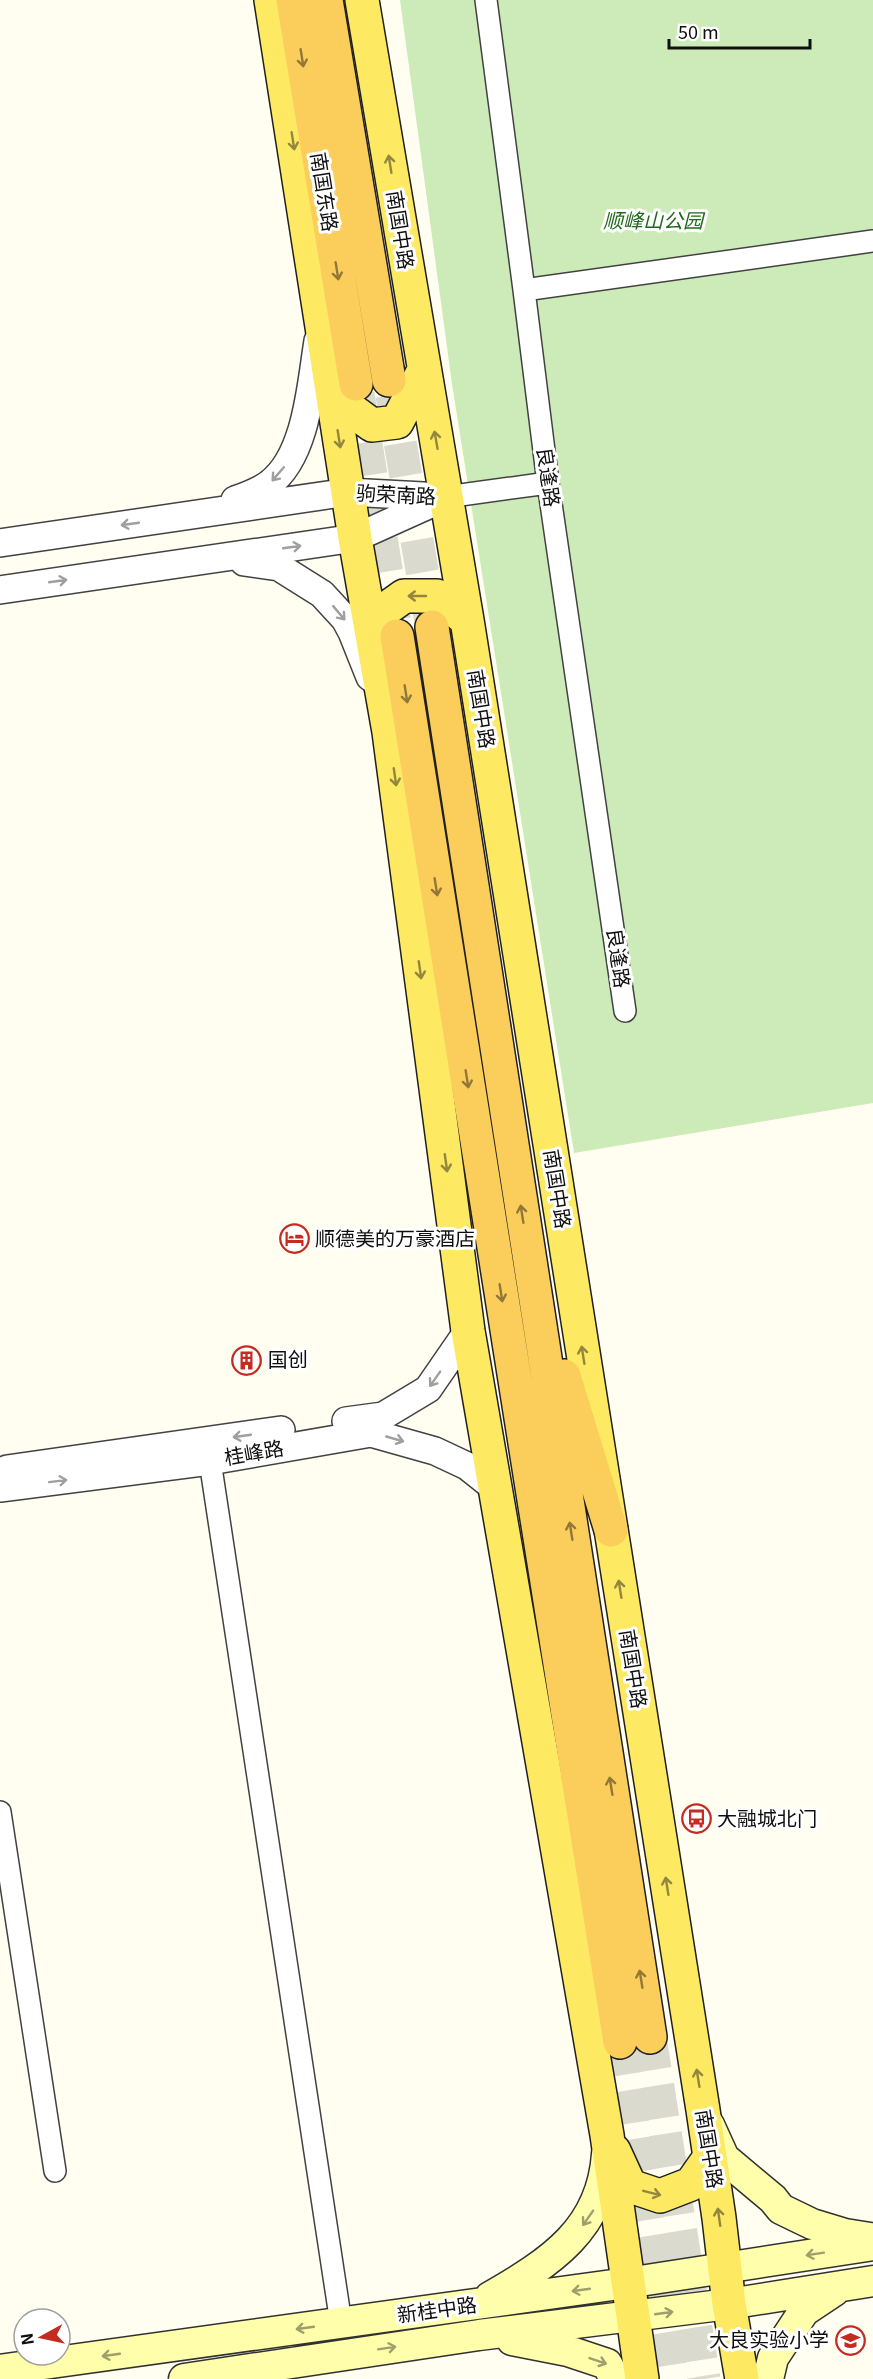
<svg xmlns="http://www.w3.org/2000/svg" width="873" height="2379" viewBox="0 0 873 2379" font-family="Georgia,'Noto Sans SC',serif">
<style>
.green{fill:#cdebb8}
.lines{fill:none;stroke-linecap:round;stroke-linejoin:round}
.trunk-tunnel{stroke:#dbdace;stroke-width:33;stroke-dasharray:33 16;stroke-linecap:butt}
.minor-casing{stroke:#424242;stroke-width:24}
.tertiary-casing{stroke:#424242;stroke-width:30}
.secondary-casing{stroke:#313131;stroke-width:33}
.primary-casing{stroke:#202020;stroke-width:36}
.trunk-casing{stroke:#202020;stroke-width:36}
.minor{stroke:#fff;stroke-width:21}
.tertiary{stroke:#fff;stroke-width:27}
.secondary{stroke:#ffffab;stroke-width:30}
.primary{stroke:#fde962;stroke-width:33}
.trunk{stroke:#fbce5b;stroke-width:33}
.oneway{stroke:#917839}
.oneway2{stroke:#92873d}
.oneway3{stroke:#9f9f9f}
.oneway4{stroke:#9f9f6d}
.labels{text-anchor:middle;stroke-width:6;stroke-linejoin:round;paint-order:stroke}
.street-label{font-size:20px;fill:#0f0f0f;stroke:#fff}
.park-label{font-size:20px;font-style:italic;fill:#23691c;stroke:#fff}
.poi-label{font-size:20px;fill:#0f0f0f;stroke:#fff;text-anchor:start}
</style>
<rect width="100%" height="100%" fill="#fffef0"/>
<!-- green -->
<path class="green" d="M400 0H873V1103L574 1153 452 384Z"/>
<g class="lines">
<!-- trunk-tunnel -->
<path class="trunk-tunnel" d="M358 394 396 631
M392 395 431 622
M650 2037 704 2379
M620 2042 673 2379"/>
<defs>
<path id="minor" d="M486 0 524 290
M446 497 548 483
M625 1011 548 483 524 290 873 241
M210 1461 341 2323
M0 1812 55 2171"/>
<path id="tertiary" d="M235 500C246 496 260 491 269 484 307 456 311 384 318 341
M0 543 348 492 442 497
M244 562 279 567 322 594 345 619 352 632 370 677
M0 590 355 538 446 497
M346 1421 383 1416 428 1389 468 1331
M7 1469 281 1430
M0 1488 210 1461 371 1433 435 1451 467 1466 496 1489"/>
<path id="secondary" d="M709 2125 724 2158 773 2199 781 2209 812 2224 845 2234 870 2238
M490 2297C551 2262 602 2229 607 2154
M512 2340 568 2351 607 2364 615 2379
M0 2370 627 2283 873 2245
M184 2379 479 2335 729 2304 873 2281
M768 2379 773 2358 804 2311 834 2291"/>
<path id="primary" d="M271 0 355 538 389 732 468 1331 607 2135 642 2379
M362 0 467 620 703 2110 719 2218 729 2304 742 2379
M334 382 342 403 372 425 397 422 424 370
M380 646 383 611 404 596H437L467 620
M614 2151 630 2186 660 2196 691 2184 710 2157"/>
<path id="trunk" d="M293 0 356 384
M326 0 389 380
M432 627 650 2037
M397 636 620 2042
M564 1376 611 1530"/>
</defs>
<!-- minor casing -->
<use href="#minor" class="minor-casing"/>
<!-- tertiary casing -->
<use href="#tertiary" class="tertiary-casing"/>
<!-- secondary casing -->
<use href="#secondary" class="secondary-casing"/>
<!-- primary casing -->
<use href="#primary" class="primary-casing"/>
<!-- trunk casing -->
<use href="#trunk" class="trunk-casing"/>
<!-- minor -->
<use href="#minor" class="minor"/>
<!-- tertiary -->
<use href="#tertiary" class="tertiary"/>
<!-- secondary -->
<use href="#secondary" class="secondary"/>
<!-- primary -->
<use href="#primary" class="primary"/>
<!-- trunk -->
<use href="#trunk" class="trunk"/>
</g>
<!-- one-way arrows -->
<defs><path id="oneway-shaft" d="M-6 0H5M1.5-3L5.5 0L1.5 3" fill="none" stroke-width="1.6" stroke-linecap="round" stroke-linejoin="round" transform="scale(1.5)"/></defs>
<g class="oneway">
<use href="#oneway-shaft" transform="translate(302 58) rotate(81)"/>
<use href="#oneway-shaft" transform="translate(337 271) rotate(81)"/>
<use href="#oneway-shaft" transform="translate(406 694) rotate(81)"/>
<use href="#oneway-shaft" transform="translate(436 887) rotate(81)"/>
<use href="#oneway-shaft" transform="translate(467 1079) rotate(81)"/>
<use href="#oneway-shaft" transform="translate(522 1214) rotate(-99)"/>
<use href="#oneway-shaft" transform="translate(501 1293) rotate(81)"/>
<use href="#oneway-shaft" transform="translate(571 1531) rotate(-99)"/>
<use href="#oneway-shaft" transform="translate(611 1786) rotate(-99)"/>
<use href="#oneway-shaft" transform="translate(641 1979) rotate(-99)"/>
</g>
<g class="oneway2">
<use href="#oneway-shaft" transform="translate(293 141) rotate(81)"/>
<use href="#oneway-shaft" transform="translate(390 164) rotate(-99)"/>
<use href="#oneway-shaft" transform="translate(339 439) rotate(81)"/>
<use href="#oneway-shaft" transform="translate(436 440) rotate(-100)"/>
<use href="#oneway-shaft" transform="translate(417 596) rotate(-180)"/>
<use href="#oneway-shaft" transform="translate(395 777) rotate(82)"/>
<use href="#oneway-shaft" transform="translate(420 970) rotate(82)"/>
<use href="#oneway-shaft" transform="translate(446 1163) rotate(82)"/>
<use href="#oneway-shaft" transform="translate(583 1355) rotate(-99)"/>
<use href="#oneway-shaft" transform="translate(620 1589) rotate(-99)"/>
<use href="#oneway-shaft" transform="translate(667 1886) rotate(-99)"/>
<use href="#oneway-shaft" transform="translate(698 2078) rotate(-99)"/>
<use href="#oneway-shaft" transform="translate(652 2193) rotate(14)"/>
<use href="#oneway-shaft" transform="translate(719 2217) rotate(-98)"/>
</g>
<g class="oneway3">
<use href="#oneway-shaft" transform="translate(278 474) rotate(131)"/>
<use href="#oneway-shaft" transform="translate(130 524) rotate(172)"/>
<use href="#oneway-shaft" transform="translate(292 547) rotate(-8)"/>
<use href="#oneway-shaft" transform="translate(58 581) rotate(-8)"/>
<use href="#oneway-shaft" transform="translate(339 613) rotate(50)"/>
<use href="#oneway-shaft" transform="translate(435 1379) rotate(125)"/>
<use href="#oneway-shaft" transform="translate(242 1436) rotate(172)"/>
<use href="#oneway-shaft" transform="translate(395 1439) rotate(16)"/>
<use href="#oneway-shaft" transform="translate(58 1481) rotate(-7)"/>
</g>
<g class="oneway4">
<use href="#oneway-shaft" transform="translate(588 2218) rotate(125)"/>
<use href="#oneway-shaft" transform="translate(815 2254) rotate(171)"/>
<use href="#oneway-shaft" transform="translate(581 2290) rotate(172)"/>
<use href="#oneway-shaft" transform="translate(664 2313) rotate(-8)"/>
<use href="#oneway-shaft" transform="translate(305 2328) rotate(172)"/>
<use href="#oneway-shaft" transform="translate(387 2348) rotate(-9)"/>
<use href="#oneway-shaft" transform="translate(111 2355) rotate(172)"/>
<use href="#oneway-shaft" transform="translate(598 2361) rotate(19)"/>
</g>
<!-- icons -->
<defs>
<symbol id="hotel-ring" viewBox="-11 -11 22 22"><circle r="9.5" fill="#fff" stroke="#c42c21" stroke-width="1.5"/><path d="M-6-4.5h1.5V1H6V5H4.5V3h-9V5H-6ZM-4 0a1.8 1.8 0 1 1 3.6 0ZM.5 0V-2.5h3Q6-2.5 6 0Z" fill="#c42c21"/></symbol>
<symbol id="building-ring" viewBox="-11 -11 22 22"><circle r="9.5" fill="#fff" stroke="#c42c21" stroke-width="1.5"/><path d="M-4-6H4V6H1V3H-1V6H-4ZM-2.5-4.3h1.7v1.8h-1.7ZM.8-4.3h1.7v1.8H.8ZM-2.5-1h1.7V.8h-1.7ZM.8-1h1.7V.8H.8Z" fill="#c42c21"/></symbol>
<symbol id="bus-ring" viewBox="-11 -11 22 22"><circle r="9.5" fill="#fff" stroke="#c42c21" stroke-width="1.5"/><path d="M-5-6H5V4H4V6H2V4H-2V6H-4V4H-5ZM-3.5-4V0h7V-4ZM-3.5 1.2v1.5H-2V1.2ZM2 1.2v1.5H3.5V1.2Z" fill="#c42c21"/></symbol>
<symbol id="school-ring" viewBox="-11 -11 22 22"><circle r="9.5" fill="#fff" stroke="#c42c21" stroke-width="1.5"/><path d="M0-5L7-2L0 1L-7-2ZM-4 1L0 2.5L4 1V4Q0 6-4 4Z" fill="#c42c21"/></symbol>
</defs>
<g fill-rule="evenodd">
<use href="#hotel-ring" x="278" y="1222" width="33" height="33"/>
<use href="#building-ring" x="230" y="1344" width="33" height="33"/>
<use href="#bus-ring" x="680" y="1802" width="33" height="33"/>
<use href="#school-ring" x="834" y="2324" width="33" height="33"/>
</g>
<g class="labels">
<!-- street labels -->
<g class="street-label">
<text transform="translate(324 192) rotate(81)" y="7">南国东路</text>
<text transform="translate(400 230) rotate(81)" y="7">南国中路</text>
<text transform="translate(548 477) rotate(82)" y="7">良逢路</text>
<text transform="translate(396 495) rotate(3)" y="7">驹荣南路</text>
<text transform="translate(481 709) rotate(81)" y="7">南国中路</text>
<text transform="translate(618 958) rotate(82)" y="7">良逢路</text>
<text transform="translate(557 1189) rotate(81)" y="7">南国中路</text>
<text transform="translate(254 1453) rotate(-10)" y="7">桂峰路</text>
<text transform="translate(633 1669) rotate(81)" y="7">南国中路</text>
<text transform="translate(709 2149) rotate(81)" y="7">南国中路</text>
<text transform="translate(437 2310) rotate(-8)" y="7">新桂中路</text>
</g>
<!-- park labels -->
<g class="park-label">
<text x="653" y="228">顺峰山公园</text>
</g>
<!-- poi labels -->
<g class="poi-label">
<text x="315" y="1246">顺德美的万豪酒店</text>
<text x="268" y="1367">国创</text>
<text x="717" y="1826">大融城北门</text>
<text x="829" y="2347" text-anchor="end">大良实验小学</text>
</g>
</g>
<!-- north arrow -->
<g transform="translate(42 2337) rotate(262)"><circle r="28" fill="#ffffff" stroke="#9f9f9f" stroke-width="1.5"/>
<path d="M0-4.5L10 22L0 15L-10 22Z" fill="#c42c21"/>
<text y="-9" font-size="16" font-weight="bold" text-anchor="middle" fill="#0f0f0f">N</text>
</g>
<!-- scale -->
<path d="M669 39v9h141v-9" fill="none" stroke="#0f0f0f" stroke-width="3"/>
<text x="678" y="39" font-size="18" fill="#0f0f0f" stroke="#ffffff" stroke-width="4.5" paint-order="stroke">50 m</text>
</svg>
